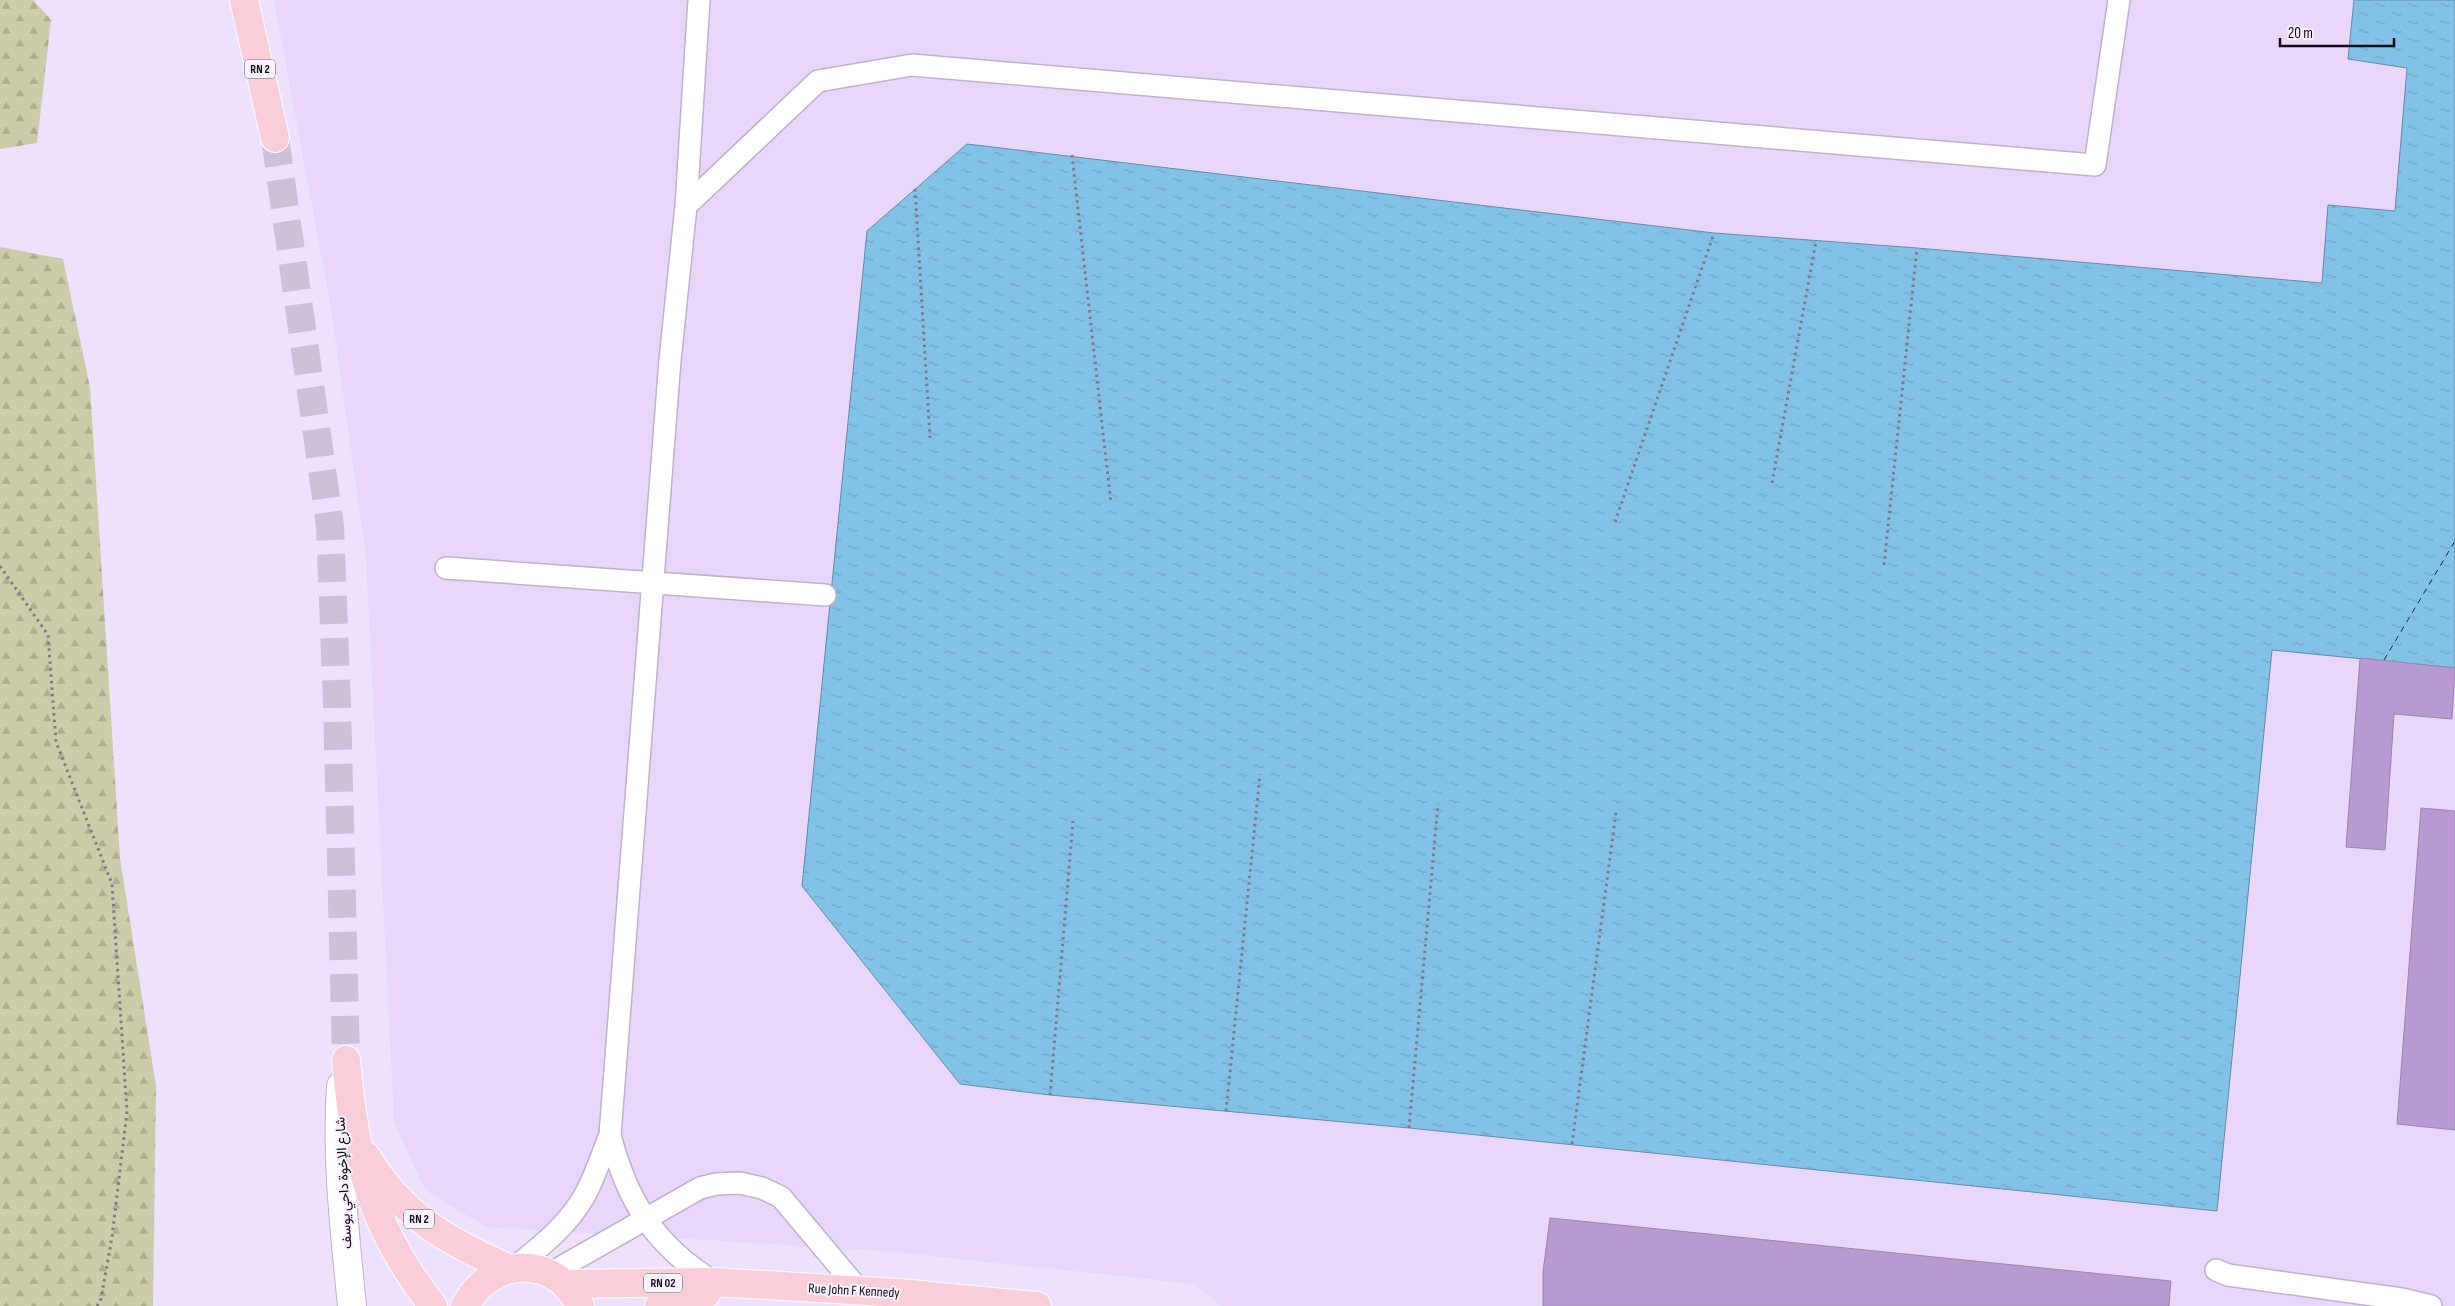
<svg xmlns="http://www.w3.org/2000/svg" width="2455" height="1306" viewBox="0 0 2455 1306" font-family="'Sofia Sans Condensed',Vazirmatn,sans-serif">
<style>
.built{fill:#e8d7fa}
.forest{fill:url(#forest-firs)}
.water{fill:url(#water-ripples);stroke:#618ca8}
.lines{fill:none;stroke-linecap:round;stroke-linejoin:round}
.ferry{stroke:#112e3e;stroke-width:1;stroke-dasharray:6 5;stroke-linecap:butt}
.building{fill:#b69ad1;stroke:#978aa4}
.primary-tunnel{stroke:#cdc1da;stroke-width:28;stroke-dasharray:28 14;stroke-linecap:butt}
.lane-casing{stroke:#bfb2cd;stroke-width:24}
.secondary-casing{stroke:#bfb2cd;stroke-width:30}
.primary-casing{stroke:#fff;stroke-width:30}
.path{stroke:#80778a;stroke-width:3;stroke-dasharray:2.5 4;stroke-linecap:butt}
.lane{stroke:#fff;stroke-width:21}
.secondary{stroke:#fff;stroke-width:28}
.primary{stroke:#faced9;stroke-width:28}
.labels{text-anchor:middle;stroke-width:4;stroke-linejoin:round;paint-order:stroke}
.shield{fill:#f7f2fd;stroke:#56525b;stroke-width:1}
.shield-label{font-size:12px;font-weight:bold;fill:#110d16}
.street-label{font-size:14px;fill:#110d16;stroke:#f7f2fd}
</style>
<defs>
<pattern id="forest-firs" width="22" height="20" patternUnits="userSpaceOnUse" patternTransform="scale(1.25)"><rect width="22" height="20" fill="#cacda7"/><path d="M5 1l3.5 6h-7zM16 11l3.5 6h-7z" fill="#acaf8f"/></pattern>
<pattern id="water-ripples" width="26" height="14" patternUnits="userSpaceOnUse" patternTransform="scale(1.25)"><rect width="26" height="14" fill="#83c2e7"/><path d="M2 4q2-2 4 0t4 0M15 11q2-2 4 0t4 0" fill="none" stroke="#70a6c5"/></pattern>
</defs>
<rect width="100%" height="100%" fill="#eee1fd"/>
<!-- built -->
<path class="built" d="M274 0H2354L2348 59 2407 68 2395 211 2328 205 2322 283 1917 248 1714 233 1072 155 967 144 960 1084 1050 1095 1409 1128 2217 1211 2272 650 2455 668V1306H1221L1195 1284 883 1251 486 1227 425 1190 394 1122 366 556 331 309Z"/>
<!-- forest -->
<path class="forest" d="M0 0H33L51 20 37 143 0 149Z
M0 247 63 259 90 387 120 858 156 1086 153 1306H0Z"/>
<!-- water -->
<path class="water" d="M2354 0H2455V668L2272 650 2217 1211 1409 1128 1050 1095 960 1084 802 886 867 231 967 144 1714 233 1917 248 2322 283 2328 205 2395 211 2407 68 2348 59Z"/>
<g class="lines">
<!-- ferry -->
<path class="ferry" d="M2384 660 2455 541"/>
</g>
<!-- building -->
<path class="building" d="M2360 658 2455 668 2452 719 2394 714 2385 850 2346 847Z
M2421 808 2455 811V1130L2397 1124Z
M1550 1218 2171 1281 2169 1306H1543V1272Z"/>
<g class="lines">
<!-- primary-tunnel -->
<path class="primary-tunnel" d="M275 138 330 526 337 705 346 1060"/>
<defs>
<path id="lane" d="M686 206 818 81 912 65 2095 165 2119 0
M446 568 825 595
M610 1135C627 1201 655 1246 714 1282
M514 1268C541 1246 569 1225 586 1193 596 1174 602 1154 610 1135L670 360 686 206 699 0
M2216 1270 2228 1275 2402 1299 2431 1306
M549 1274 700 1188 716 1184 740 1183 762 1188 781 1197 859 1290"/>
<path id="secondary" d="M341 1086C336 1159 345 1234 352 1306"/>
<path id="primary" d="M244 0 275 138
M346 1060C355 1159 370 1226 433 1306
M366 1156C404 1219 446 1239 509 1269
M565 1284 714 1282 900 1293 1037 1306
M465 1306C491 1257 555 1253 580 1306
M659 1306 707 1293"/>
</defs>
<!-- lane casing -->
<use href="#lane" class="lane-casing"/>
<!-- secondary casing -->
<use href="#secondary" class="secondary-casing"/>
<!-- primary casing -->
<use href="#primary" class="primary-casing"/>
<!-- path -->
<path class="path" d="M1072 155 1111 504
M915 189 930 438
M1772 483 1816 241
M1615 522 1714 233
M1884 565 1917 248
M0 566 48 635 56 742 112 884 127 1112 112 1237 101 1299 97 1306
M1050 1095 1073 821
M1226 1111 1260 774
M1409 1128 1438 804
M1572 1144 1616 812"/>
<!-- lane -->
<use href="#lane" class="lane"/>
<!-- secondary -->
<use href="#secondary" class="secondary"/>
<!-- primary -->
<use href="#primary" class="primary"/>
</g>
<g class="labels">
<!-- shield labels -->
<g class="shield">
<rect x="245" y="59.5" width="30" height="19" rx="4"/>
<rect x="404" y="1209.5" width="30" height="19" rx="4"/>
<rect x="644" y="1273.5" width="38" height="19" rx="4"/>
</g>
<g class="shield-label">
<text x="260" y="73">RN 2</text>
<text x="419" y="1223">RN 2</text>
<text x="663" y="1287">RN 02</text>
</g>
<!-- street labels -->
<g class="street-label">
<text transform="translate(343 1183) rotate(-93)" y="5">شارع الإخوة داحي يوسف</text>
<text transform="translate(854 1290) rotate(3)" y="5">Rue John F Kennedy</text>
</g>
</g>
<!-- scale -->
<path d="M2280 38v8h114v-8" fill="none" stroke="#110d16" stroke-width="2.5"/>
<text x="2288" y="38" font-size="15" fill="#110d16" stroke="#f7f2fd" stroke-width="4" paint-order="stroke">20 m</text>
</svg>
